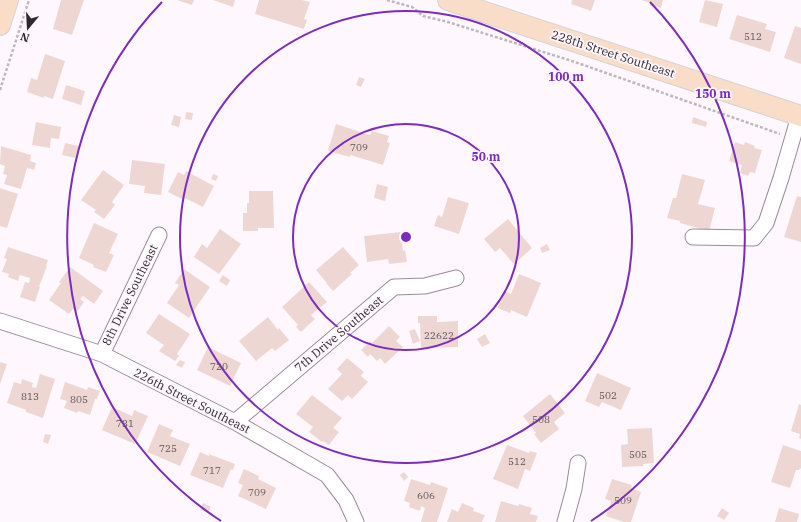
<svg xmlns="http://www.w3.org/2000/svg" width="801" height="522" viewBox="0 0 801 522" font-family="'IBM Plex Serif',serif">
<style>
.building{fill:#eed7d2}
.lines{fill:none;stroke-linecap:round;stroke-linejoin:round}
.minor-casing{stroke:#998b99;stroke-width:17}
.major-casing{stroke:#d5d4d5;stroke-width:22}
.path{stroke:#beb8be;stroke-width:2.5;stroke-dasharray:3 2;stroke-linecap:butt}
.minor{stroke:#fff;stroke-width:15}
.major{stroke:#f9ddc9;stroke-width:20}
.ring{fill:none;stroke:#7b2cbf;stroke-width:2}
.labels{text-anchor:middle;stroke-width:3.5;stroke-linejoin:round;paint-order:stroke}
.number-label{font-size:10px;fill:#5f5458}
.street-label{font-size:12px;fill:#2f292f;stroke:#fef8fe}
.centre{fill:#7b2cbf;stroke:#fef8fe;stroke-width:2}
.ring-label{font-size:12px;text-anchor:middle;font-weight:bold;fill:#7b2cbf;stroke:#fef8fe;stroke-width:3.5;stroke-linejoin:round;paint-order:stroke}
</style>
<rect width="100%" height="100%" fill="#fef8fe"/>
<!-- building -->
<path class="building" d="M61 0H84L72 35 53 29Z
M177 0H194L192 5Z
M213 0H235L233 7Z
M259 0H302L310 2 304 19 307 20 304 29 255 14Z
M572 0H595L591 11 571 4Z
M641 0H663L661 8 650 5 651 3Z
M705 0 723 4 717 27 699 22Z
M737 15 767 24 765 29 776 32 770 52 729 39Z
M795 26 801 28V64L784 58Z
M45 54 65 61 53 99 44 96V98L27 92 31 78 37 80Z
M359 77 365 79 361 87 356 85Z
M66 85 85 91 81 105 62 99Z
M186 112 193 113 192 120 185 119Z
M174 115 181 117 179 127 171 125Z
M693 117 707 122 706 127 692 123Z
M36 122 61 127 59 139 51 138 50 148 32 145Z
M336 124 370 135 372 131 389 136 387 142 390 143 383 165 350 155V157L328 151Z
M735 142 744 145 745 142 755 146 754 148 762 150 755 173 750 172 748 176 740 173 742 165 729 161Z
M65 143 79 146 76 158 62 155Z
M1 146 31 155 30 161 36 163 34 170 27 168 21 189 4 184 7 175 3 174 5 166 0 164Z
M132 160 165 164 161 195 144 193 145 186 129 184Z
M103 170 124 185 112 202 115 205 104 219 94 212 96 210 81 200Z
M186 171 214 186 203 207 185 198 184 200 168 192 178 172 184 175Z
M213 174 218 176 216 181 211 179Z
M682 174 705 180 698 204 715 208 709 231 680 223V221L667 218 673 198H676Z
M377 184 388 187 385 201 374 198Z
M0 188 18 194 7 228 0 226Z
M249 191H273L274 228H258V231H243V213H247V203H249Z
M797 196 801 197V242L784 237Z
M448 197 469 203 459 234 434 226 438 215 442 217Z
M508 219 532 248 514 264 500 248 495 252 484 239Z
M94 223 118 234 109 253 114 255 106 272 93 267 94 265 79 258Z
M220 229 241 244 219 274 194 257 202 244 207 248Z
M401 232 403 251 405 250 407 262 389 264 388 259 367 262 364 236Z
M547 244 550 250 542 253 540 248Z
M8 247 48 260 46 266H47L39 287H40L35 302 20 297 25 282 29 283 30 278 20 275 18 281 8 277 9 274 2 272 7 259 4 258Z
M343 247 359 265 350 273 352 274 333 291 326 283H327L316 270Z
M70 267 103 291 94 304 83 296 80 299 84 302 77 312 73 309 69 314 49 300 61 283 59 282Z
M184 269 210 287 189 318 167 303 179 285 175 283Z
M519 274 541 283 527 317 511 310 510 313 498 308 505 291 511 294Z
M223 275 230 280 227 286 219 281Z
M309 282 327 302 311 315 315 319 301 332 296 327 298 325 282 307Z
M159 314 190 334 177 354 179 356 175 361 159 351 164 345 146 333Z
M418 316H437V322L458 321V347L421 348 420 323H418Z
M268 317 278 330 279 328 289 340 275 351 272 348 256 361 239 341Z
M389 326 400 337 396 341 403 347 385 364 380 358 377 361 370 354 368 357 361 350 370 341 372 343Z
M415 329 420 341 413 344 409 331Z
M485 334 490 343 482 347 477 339Z
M208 347 241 363 230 386 197 370Z
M347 358 364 372 361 376 368 382 352 399 348 395 342 401 328 389 342 374 337 369Z
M180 360 185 362 182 368 176 365Z
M0 362 7 364 0 384Z
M597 373 631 388 621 410 602 402 599 407 585 401Z
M40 374 55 379 43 418 26 412V410L7 403 14 382 21 384 22 379 33 383 32 387 36 388Z
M65 382 87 390 88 387 100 391 97 399H95L90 415 78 411 77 413 64 408 67 401 60 399Z
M550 394 565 413 554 422 559 429 541 443 534 434 536 433 523 416Z
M312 395 342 418 333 428 339 432 329 445 323 441 322 442 309 432 313 427 296 414Z
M799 404 801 405V439L799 438 800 434 791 431Z
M112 407 132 416 134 410 148 416 135 444 102 430Z
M159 424 173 430 170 436 190 444 180 466 147 452Z
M652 428 654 463 643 464V466L622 467 621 445 628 444 627 429Z
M45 434 51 435 48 444 43 442Z
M507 445 529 453 530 451 537 453 530 471 525 469 518 489 493 479Z
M783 445 801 451V469L800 468 799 470H796L790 488 771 482Z
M200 452 209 456V454L235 464 233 470 231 469 223 488 190 475Z
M244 469 259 476 258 479 276 488 266 509 238 496 243 485 238 483Z
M404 472 408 477 404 481 400 475Z
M411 479 430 485 431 482 448 488 437 522H421L425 508 421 506 420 511 409 507 410 503 404 501Z
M612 479 632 485 631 488 641 492 631 522H624L606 516 611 501 605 499Z
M501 501 518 506 519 504 532 508 530 514 538 516 536 522H495Z
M203 503 211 507 208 513 200 510Z
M462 503 474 508 473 511 485 515 482 522H447L452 509 458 512Z
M722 508 729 513 724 520 717 516Z
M779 508 799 514 797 522H775Z"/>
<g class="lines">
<defs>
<path id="minor" d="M693 237 754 238 766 223 781 178 799 116
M0 321 102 354 235 422 327 475 346 500 356 522
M102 354 159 235
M235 422 394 287 425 286 456 278
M565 522 574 489 578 463"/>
<path id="major" d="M448 0 801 116
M0 25 8 0"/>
</defs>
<!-- minor casing -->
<use href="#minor" class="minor-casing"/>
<!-- major casing -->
<use href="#major" class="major-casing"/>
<!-- path -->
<path class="path" d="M387 0 412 7 423 16 448 22 572 61 780 134
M0 90 29 0"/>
<!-- minor -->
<use href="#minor" class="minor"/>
<!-- major -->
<use href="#major" class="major"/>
</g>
<!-- distance rings -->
<g class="ring">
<circle cx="406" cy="237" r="113"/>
<circle cx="406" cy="237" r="226"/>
<path d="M221 521A339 339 0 0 1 162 2M650 2A339 339 0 0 1 591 521"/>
</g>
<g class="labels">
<!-- number labels -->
<g class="number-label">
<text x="753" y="40">512</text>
<text x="359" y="151">709</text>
<text x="439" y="339">22622</text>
<text x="219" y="370">720</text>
<text x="608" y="399">502</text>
<text x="30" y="400">813</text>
<text x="79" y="403">805</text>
<text x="541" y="423">508</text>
<text x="125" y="427">731</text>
<text x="168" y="452">725</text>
<text x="638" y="458">505</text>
<text x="517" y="465">512</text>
<text x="212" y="474">717</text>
<text x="257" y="496">709</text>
<text x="426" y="499">606</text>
<text x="623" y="504">509</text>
</g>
<!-- street labels -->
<g class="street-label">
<text transform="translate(613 54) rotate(18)" y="4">228th Street Southeast</text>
<text transform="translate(130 295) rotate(-64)" y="4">8th Drive Southeast</text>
<text transform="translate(339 334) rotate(-40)" y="4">7th Drive Southeast</text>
<text transform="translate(192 401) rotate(27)" y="4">226th Street Southeast</text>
</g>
</g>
<circle cx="406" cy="237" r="6" class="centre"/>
<g class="ring-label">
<text x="566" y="81">100 m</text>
<text x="713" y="98">150 m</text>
<text x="486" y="161">50 m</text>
</g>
<!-- north arrow -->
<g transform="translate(28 28) rotate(198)" stroke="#fef8fe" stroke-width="3" paint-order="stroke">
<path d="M0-3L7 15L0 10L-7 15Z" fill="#2f292f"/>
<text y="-6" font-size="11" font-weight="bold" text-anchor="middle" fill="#2f292f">N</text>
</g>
</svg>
